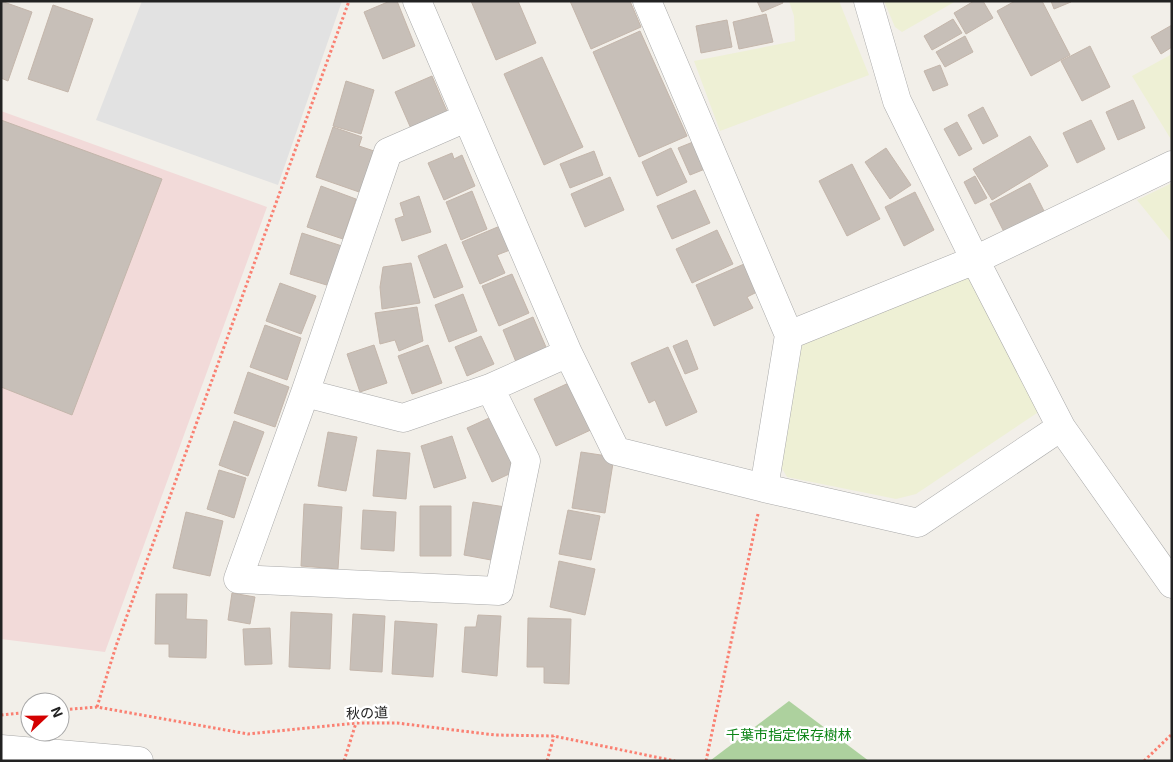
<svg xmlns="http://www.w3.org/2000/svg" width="1173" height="762" viewBox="0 0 1173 762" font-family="'Exo 2','Noto Sans JP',sans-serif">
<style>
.commercial{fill:#f2dad9}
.farmland{fill:#eef0d5}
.forest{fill:#add19e}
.parking{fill:#e2e2e2}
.building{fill:#c7bfb8;stroke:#c4b6ab}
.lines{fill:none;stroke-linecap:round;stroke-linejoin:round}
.minor-casing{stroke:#a9a9a9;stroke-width:29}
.path{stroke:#fa8072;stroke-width:3;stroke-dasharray:2.5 2.5;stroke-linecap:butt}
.minor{stroke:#fff;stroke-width:28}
.labels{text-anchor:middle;stroke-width:5;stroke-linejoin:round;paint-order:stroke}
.street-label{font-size:14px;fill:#222;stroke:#fff}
.park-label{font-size:14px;fill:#0c8416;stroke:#fff}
</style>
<rect width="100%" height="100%" fill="#f2efe9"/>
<!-- commercial -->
<path class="commercial" d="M1 111 267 207 105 652 1 639Z"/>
<!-- farmland -->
<path class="farmland" d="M789 1H839L869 75 720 131 694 61 795 41 794 16Z
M884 1H956L902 32 895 27Z
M1172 54V141L1132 76Z
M1172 183V243L1137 200Z
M967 272 1046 407 916 494 896 499 787 477 778 462 801 343Z"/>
<!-- forest -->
<path class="forest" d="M789 701 869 761 711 760Z"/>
<!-- parking -->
<path class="parking" d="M142 1H342L278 185 96 120Z"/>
<!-- building -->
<path class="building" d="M1 1 32 12 8 81 1 78Z
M390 1H397L415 46 383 59 364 12Z
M471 1H518L536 43 496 60Z
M570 1H630L641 27 591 49Z
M757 1H782L783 3 762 12Z
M974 1H983L993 18 966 34 954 13Z
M1015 1H1042L1070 55 1031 76 997 11Z
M1051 1H1070L1071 2 1054 9Z
M53 5 93 19 68 92 28 79Z
M766 14 773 42 739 49 733 22Z
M953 19 962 33 932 50 924 36Z
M727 20 732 47 701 53 696 26Z
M1172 25V47L1161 54 1151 37Z
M640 31 687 136 639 157 593 52Z
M965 36 973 52 945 67 936 52Z
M1090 46 1110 87 1082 101 1061 61Z
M542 57 583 147 544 165 504 74Z
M940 65 948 85 933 91 924 71Z
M432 76 449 116 412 131 395 92Z
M346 81 374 90 361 134 333 126Z
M1133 100 1145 128 1118 140 1106 112Z
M983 107 998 136 983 144 968 115Z
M1 120 162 179 72 415 1 387Z
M1091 120 1105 149 1077 163 1063 133Z
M957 122 972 149 959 156 944 129Z
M333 127 362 137 359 146 377 152 362 193 316 177Z
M1030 136 1048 166 992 200 973 169Z
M693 142 705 169 690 175 678 148Z
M671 148 687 182 657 196 642 162Z
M886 148 911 185 890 199 865 162Z
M594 151 603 175 570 188 560 164Z
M452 153 454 159 462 155 475 186 444 200 428 163Z
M852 164 880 219 847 236 819 181Z
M975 176 987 198 975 204 964 182Z
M610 177 624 210 585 227 571 194Z
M1030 183 1044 211 1004 232 990 204Z
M321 186 356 199 343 239 307 227Z
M695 190 710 223 672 239 657 206Z
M472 191 487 229 461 240 446 202Z
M915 192 934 230 904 246 885 207Z
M419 196 431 232 402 241 395 219 404 216 400 203Z
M500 226 510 250 497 255 505 273 480 284 462 242Z
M717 230 733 264 692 283 676 249Z
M302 233 342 246 330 286 290 274Z
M446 244 463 287 434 298 418 256Z
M751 261 763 289 747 297 753 308 714 326 696 285Z
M411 263 420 303 382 309 380 287 383 267Z
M512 274 529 313 499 326 482 286Z
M280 283 316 296 301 334 266 321Z
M463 294 477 331 449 342 435 305Z
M417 307 423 341 399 351 395 340 380 344 375 313Z
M533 317 549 354 518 367 503 330Z
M265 325 301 338 287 380 250 367Z
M481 336 494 364 467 376 455 347Z
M687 340 698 369 685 374 673 346Z
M374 345 387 383 360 392 347 354Z
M428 345 442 383 412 394 398 356Z
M668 347 697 412 666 426 655 400 649 403 631 363Z
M248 372 289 387 275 427 234 413Z
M573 381 595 428 556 446 534 399Z
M498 414 522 468 492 482 467 428Z
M234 421 264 432 248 476 219 465Z
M328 432 357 437 346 491 318 486Z
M452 436 466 478 434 488 421 446Z
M377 450 410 453 406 499 373 496Z
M581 452 614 457 605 513 572 508Z
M219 470 246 478 234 518 207 509Z
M473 502 512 508 502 562 464 555Z
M304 504 342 507 338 569 301 566Z
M420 506H451V556H420Z
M363 510 396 512 394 551 361 549Z
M568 510 600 516 591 560 559 554Z
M186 512 223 521 210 576 173 568Z
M559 561 595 569 585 615 550 607Z
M232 593 255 597 250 624 228 620Z
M156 594H187L186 619 207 620 206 658 169 657V644H155Z
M291 612 332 614 330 669 289 667Z
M353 614 385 616 382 672 350 670Z
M478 615 501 616 497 676 462 672 465 627H476Z
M528 618 571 619 569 684 544 683V667H527Z
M395 621 437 624 433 677 392 674Z
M270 628 272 664 245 665 243 629Z"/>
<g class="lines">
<defs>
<path id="minor" d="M417 1 568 353 616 451 764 488
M647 1 789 335 764 488 918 523 1061 427
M868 1 897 101 975 260 1061 427 1172 584
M789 335 975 260 1172 165
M490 388 526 461 499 591 238 579 305 393 403 418 490 388 568 353
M305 393 388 152 466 118
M1 749 139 761"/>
</defs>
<!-- minor casing -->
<use href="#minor" class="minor-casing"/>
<!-- path -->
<path class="path" d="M97 707 116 646 349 1
M60 710 97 707 248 734 356 723H397L495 735 554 736 675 761
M1 715 30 712
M344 761 356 723
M547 761 554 736
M706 761 758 514
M1144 761 1172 734"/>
<!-- minor -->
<use href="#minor" class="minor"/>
</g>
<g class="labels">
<!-- street labels -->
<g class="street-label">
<text transform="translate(367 713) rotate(-2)" y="5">秋の道</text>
</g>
<!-- park labels -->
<g class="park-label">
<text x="789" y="740">千葉市指定保存樹林</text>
</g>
</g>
<!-- border -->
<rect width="1173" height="762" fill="none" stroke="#222222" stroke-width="5"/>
<!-- north arrow -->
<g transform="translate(45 717) rotate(68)"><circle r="24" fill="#ffffff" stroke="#a7a7a7"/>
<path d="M0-4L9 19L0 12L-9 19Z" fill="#d40000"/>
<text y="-8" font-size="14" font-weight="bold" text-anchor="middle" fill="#222222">N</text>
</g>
</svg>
